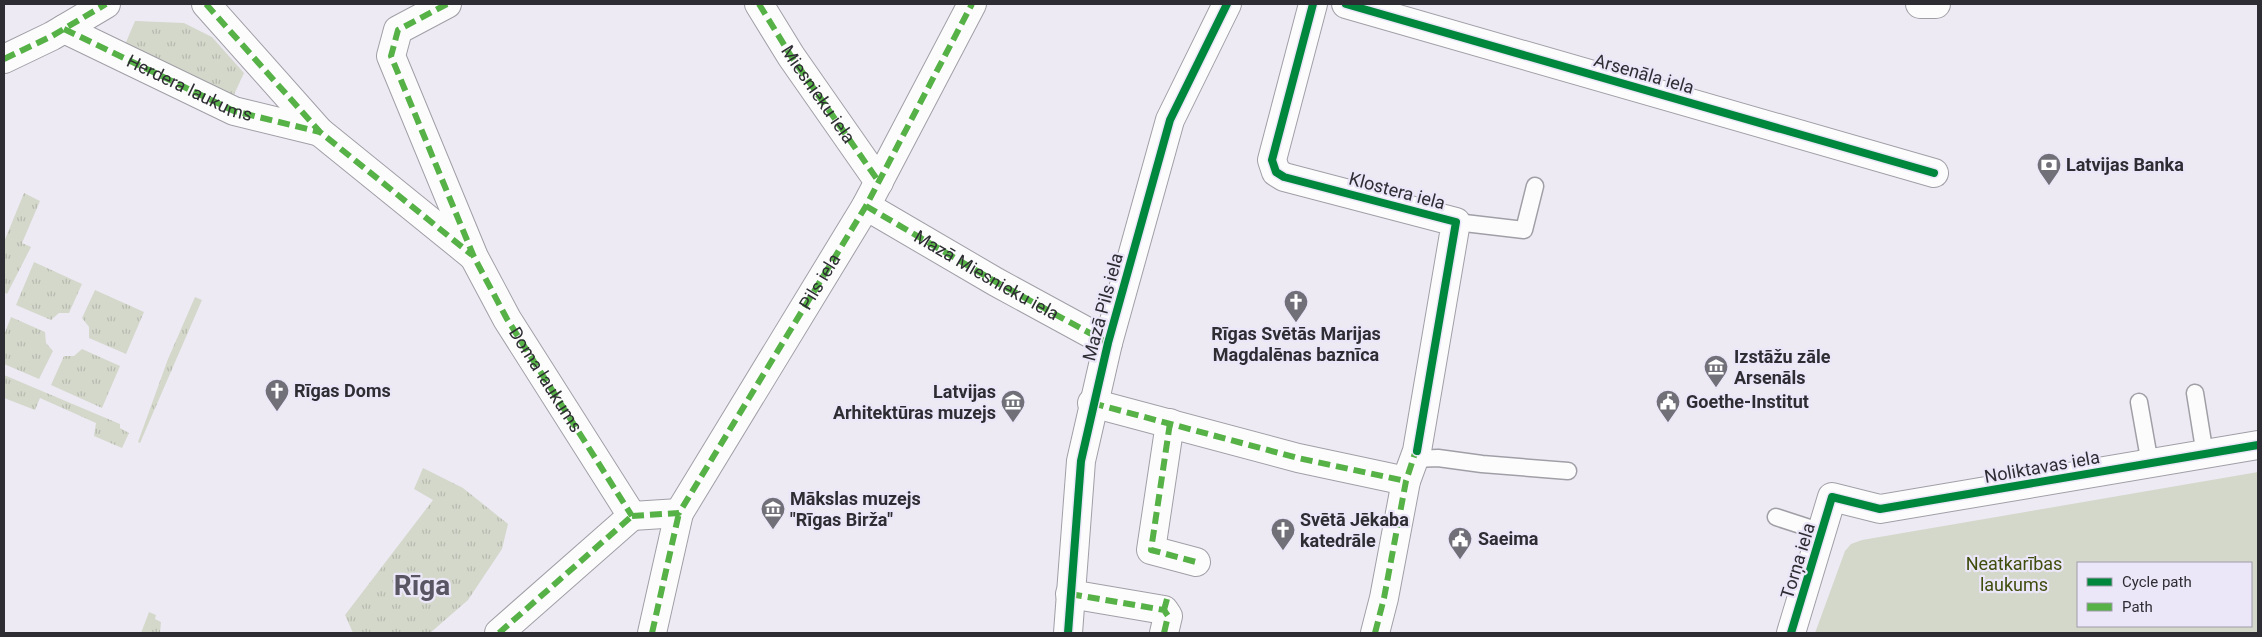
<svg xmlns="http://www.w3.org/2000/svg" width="2262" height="637" viewBox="0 0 2262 637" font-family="Roboto,sans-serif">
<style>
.grass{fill:url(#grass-tufts)}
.park{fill:#d4d8cb;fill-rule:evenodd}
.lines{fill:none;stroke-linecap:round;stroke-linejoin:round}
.lane-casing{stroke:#a19fa6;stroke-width:19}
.street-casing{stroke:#a19fa6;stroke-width:30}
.lane{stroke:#fcfcfd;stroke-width:16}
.street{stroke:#fcfcfd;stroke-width:28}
.quiet{stroke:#56b246;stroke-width:6;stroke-dasharray:12 6;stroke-linecap:butt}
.cycleway-casing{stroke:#ebe6f8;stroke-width:11}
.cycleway{stroke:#00873e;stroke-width:8}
.labels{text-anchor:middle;stroke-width:4.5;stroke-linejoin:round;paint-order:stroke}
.street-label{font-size:18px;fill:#2e2d33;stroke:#ebe6f8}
.poi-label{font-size:18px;font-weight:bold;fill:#2e2d33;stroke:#ebe6f8;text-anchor:start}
.park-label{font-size:18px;fill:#3f4d0d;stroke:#ebe6f8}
.town-label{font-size:28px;font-weight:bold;fill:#595563;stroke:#ebe6f8}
</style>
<defs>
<pattern id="grass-tufts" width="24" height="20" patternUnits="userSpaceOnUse" patternTransform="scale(1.25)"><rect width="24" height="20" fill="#d4d8cb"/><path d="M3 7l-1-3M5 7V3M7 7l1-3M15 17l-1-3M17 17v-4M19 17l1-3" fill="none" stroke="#b6baaf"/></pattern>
</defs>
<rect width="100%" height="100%" fill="#edeaf4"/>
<!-- grass -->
<path class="grass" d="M135 21 184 23 212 37 244 73 232 99 124 47Z
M24 193 40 201 22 243 31 247 7 294 4 292V242Z
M34 262 82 284 69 313H59L51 320 16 305Z
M95 290 144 312 126 354 89 338V327L82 318Z
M195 297 202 300 140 443 138 442 168 359Z
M11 317 45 332 46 343 53 351 39 379 4 364V335Z
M82 349 120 366 102 408 51 385 64 356H74Z
M4 375 120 424V428L129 433 122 448 94 436 96 423 40 398 35 410 4 398Z
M423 468 463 488 508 524 502 549 468 600 430 633H353L345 615 433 500 414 489Z
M149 612 156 615 155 619 161 622 160 633H141Z"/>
<!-- park -->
<path class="park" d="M2258 472V633H1815L1845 551 1851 544 1862 540ZM2078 563H2251V626H2078Z"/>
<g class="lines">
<defs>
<path id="lane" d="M1456 222 1524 230 1535 186
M2195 393 2205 455
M2139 402 2150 464
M1414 459 1438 458 1482 464 1568 471
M1776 517 1822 532"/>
<g id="street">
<path d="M206 4 320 132 473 256"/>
<path id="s1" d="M447 4 398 30 391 56 474 257 507 319 632 516"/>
<path id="s2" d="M759 4 791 56 879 182"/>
<path d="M1313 4 1272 160 1276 172 1284 177 1456 222 1417 451 1406 481 1384 598 1375 633"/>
<path d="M1346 4 1934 173"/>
<path d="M1920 4H1936"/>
<path d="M64 29 234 111 320 132"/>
<path d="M4 59 52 36 106 4"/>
<path id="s3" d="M866 206 996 282 1108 343"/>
<path d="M1092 403 1298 458 1406 481"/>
<path d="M1170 423 1151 550 1196 562"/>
<path id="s4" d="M632 516 679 513 866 206 972 4"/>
<path d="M1070 594 1164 610 1168 616 1164 633"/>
<path d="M499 633 632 516"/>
<path d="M652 633 679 513"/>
<path d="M1068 633 1081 461 1108 343 1170 120 1227 4"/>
<path d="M1791 633 1832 497 1880 509 2258 445"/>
</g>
</defs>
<!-- lane casing -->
<use href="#lane" class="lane-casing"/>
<!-- street casing -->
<use href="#street" class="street-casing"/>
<!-- lane -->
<use href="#lane" class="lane"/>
<!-- street -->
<use href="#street" class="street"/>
<!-- quiet -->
<g class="quiet">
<path d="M206 4 320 132 472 255"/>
<path d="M447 4 398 30 391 56 474 257 507 319 632 516"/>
<path d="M759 4 791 56 879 182"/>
<path id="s5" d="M64 29 234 111 320 132"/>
<path d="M4 59 52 36 106 4"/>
<path d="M866 206 996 282 1108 343"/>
<path d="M1092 403 1298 458 1406 481"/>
<path d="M1170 423 1151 550 1196 562"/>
<path d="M632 516 679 513 866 206 972 4"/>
<path d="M1070 594 1164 610 1168 616 1164 633"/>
<path d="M1164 610 1167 599"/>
<path d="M499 633 632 516"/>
<path d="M652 633 679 513"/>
<path d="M1375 633 1384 598 1406 481 1417 447"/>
</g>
<defs>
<path id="cycleway" d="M1313 4 1272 160 1276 172 1284 177 1456 222 1417 451
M1346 4 1934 173
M1068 633 1081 461 1108 343 1170 120 1227 4
M1791 633 1832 497 1880 509 2258 445"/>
</defs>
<!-- cycleway casing -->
<use href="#cycleway" class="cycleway-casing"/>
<!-- cycleway -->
<use href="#cycleway" class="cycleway"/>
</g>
<!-- icons -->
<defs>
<symbol id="bank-pin" viewBox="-11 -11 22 30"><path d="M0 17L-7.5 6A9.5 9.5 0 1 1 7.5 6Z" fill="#716f77" stroke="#ebe6f8"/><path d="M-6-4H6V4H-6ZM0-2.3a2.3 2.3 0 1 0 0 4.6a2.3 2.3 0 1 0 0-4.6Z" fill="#fff"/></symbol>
<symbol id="church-pin" viewBox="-11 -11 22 30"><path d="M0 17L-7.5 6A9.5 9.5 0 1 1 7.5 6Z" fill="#716f77" stroke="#ebe6f8"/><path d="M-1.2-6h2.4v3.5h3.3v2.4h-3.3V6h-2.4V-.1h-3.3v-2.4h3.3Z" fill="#fff"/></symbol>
<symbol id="museum-pin" viewBox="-11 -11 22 30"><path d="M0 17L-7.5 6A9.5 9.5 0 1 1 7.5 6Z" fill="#716f77" stroke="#ebe6f8"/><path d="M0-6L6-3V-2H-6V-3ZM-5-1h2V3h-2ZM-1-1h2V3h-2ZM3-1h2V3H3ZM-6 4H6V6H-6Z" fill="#fff"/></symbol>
<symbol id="civic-pin" viewBox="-11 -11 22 30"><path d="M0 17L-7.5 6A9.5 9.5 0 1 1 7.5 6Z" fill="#716f77" stroke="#ebe6f8"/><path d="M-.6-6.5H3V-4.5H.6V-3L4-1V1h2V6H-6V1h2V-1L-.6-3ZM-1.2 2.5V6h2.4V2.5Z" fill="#fff"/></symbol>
</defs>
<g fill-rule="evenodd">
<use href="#bank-pin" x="2035" y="151" width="28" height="38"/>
<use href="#church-pin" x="1282" y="288" width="28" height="38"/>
<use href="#museum-pin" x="1702" y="353" width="28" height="38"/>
<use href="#church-pin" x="263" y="377" width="28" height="38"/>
<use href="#museum-pin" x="999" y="388" width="28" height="38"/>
<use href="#civic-pin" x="1654" y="388" width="28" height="38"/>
<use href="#museum-pin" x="759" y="495" width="28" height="38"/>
<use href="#church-pin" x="1269" y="516" width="28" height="38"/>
<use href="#civic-pin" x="1446" y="525" width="28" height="38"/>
</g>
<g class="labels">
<!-- street labels -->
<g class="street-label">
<text transform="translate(1644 74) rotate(16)" y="6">Arsenāla iela</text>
<text dy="6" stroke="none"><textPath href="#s5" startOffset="139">Herdera laukums</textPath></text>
<text dy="6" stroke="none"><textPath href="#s2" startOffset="108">Miesnieku iela</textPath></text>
<text transform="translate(1397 191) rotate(15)" y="6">Klostera iela</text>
<text dy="6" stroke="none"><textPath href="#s3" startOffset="139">Mazā Miesnieku iela</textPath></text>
<text dy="6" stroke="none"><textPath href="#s4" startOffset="318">Pils iela</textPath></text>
<text transform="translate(1103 307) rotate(-75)" y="6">Mazā Pils iela</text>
<text dy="6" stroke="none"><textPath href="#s1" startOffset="442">Doma laukums</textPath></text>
<text transform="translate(2042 467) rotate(-10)" y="6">Noliktavas iela</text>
<text transform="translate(1798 561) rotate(-73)" y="6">Torņa iela</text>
</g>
<!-- poi labels -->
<g class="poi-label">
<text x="2066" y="171">Latvijas Banka</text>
<text x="1296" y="340" text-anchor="middle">Rīgas Svētās Marijas<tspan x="1296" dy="21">Magdalēnas baznīca</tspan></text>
<text x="1734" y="363">Izstāžu zāle<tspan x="1734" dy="21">Arsenāls</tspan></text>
<text x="294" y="397">Rīgas Doms</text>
<text x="996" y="398" text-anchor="end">Latvijas<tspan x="996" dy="21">Arhitektūras muzejs</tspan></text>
<text x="1686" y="408">Goethe-Institut</text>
<text x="790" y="505">Mākslas muzejs<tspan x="790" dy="21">"Rīgas Birža"</tspan></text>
<text x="1300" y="526">Svētā Jēkaba<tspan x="1300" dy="21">katedrāle</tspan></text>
<text x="1478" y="545">Saeima</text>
</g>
<!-- park labels -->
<g class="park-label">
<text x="2014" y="570">Neatkarības<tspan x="2014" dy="21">laukums</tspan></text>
</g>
<!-- town labels -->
<g class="town-label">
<text x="422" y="595">Rīga</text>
</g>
</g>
<!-- border -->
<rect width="2262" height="637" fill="none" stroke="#2e2d33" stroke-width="10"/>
<!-- legend -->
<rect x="2077" y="562" width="175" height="65" fill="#ebe6f8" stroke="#9f9ca9"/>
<rect x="2087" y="578" width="25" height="8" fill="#00873e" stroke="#9f9ca9"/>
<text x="2122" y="587" font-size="15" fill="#2e2d33">Cycle path</text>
<rect x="2087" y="603" width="25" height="8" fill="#56b246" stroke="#9f9ca9"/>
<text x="2122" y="612" font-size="15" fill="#2e2d33">Path</text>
</svg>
